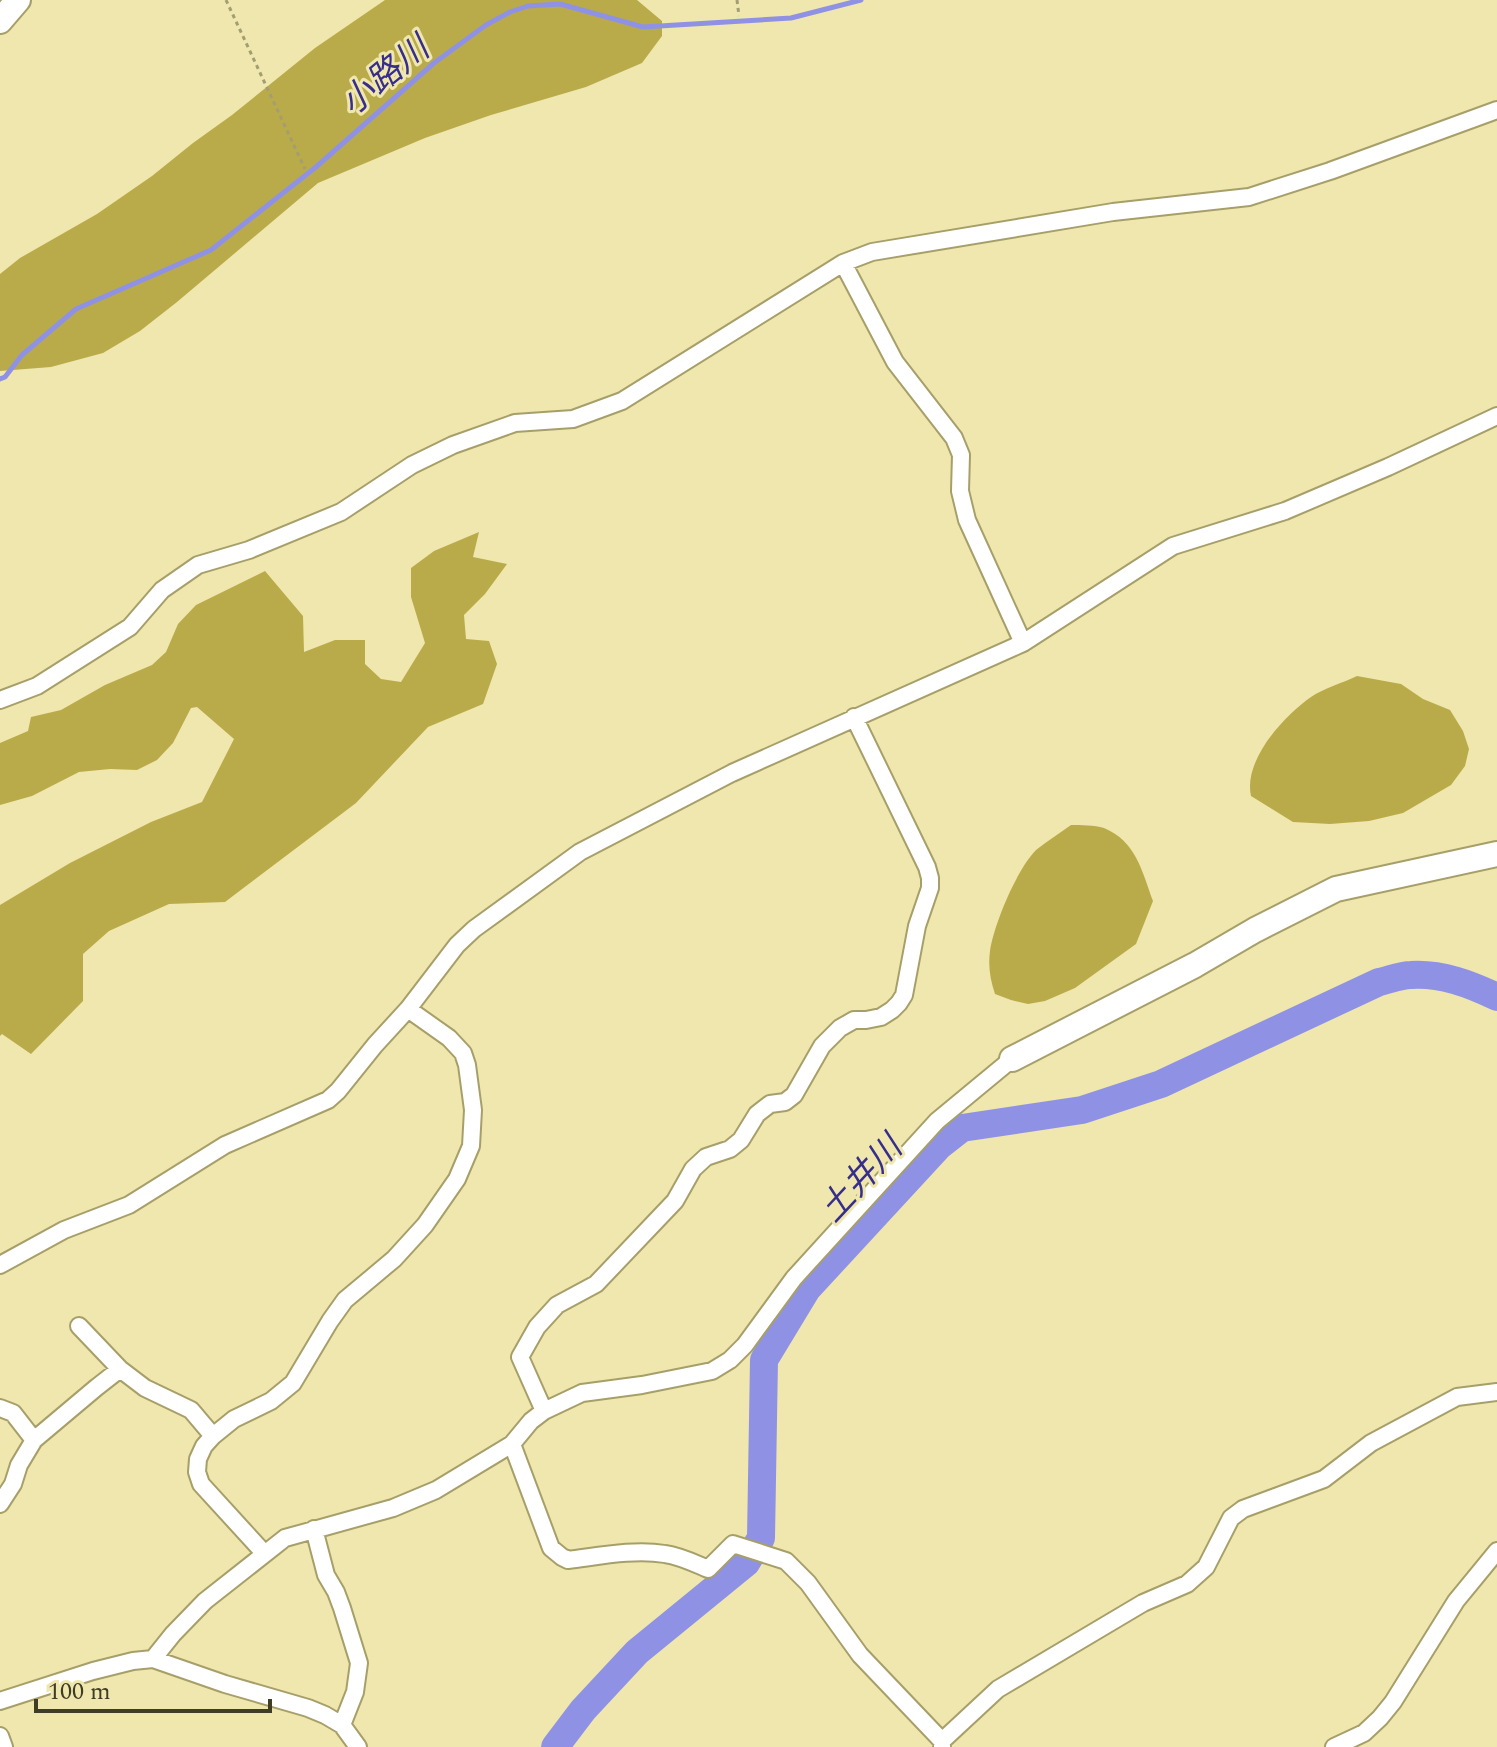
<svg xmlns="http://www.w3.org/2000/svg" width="1497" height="1747" viewBox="0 0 1497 1747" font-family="Spectral,'Noto Sans JP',serif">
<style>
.forest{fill:#baab4a}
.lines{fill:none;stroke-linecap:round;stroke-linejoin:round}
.stream{stroke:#8f92e4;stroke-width:5}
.river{stroke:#8f92e4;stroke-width:28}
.street-casing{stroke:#a79f69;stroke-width:20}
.secondary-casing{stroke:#a79f69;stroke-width:28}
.path{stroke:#a39d73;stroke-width:3;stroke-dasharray:4 4;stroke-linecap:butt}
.street{stroke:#fff;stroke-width:16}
.secondary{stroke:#fff;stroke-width:24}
.labels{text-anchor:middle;stroke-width:6;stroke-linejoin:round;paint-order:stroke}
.water-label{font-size:34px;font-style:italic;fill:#372e8b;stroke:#efe7ae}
</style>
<rect width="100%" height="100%" fill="#efe7ae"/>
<!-- forest -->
<path class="forest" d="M385 0H637L662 21V36L642 63 586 87 491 115 425 138 318 183 177 302 140 331 103 353 51 367 0 371V274L20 258 97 214 152 176 193 143 232 115 315 48Z
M479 532 473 557 507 564 485 594 464 615 466 639 489 641 497 664 483 704 428 727 356 803 225 902 169 904 109 931 83 954V1001L31 1054 2 1034 0 1036V905L70 863 151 822 202 802 234 739 197 707 191 708 173 743 157 760 137 770 110 769 79 772 32 796 0 805V743L28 731 31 717 61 710 105 685 152 665 166 652 178 624 196 605 265 571 303 616 304 652 335 640H365V664L381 679 401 682 425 643 411 597V568L434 551Z
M1357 676 1401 684 1423 699 1450 710 1463 731 1469 749 1465 766 1451 785 1403 813 1369 821 1330 824 1293 822 1251 796C1243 760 1284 716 1311 697 1324 688 1343 683 1357 676Z
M1071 825C1081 825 1094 825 1104 828 1136 841 1142 871 1153 901L1136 944 1075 988 1045 1001 1028 1004 1011 1000 995 994C990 979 988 966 990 951 994 924 1017 869 1036 850 1047 841 1060 833 1071 825Z"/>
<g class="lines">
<!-- stream -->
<path class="stream" d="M0 379 5 377 22 355 76 309 211 250 316 167 434 63 486 25 510 12 528 6 560 4 643 27 791 18 861 0"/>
<!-- river -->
<path class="river" d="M555 1747 583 1710 637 1652 746 1563 761 1538 764 1360 807 1289 939 1146 962 1128 1082 1110 1161 1084 1379 982C1389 980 1400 975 1411 975 1441 973 1470 984 1497 997"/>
<defs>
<path id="street" d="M843 263 895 362 954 438 961 455 960 491 967 520 1023 643
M0 700 37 686 130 627 162 590 198 565 249 550 341 512 412 465 453 445 515 423 573 419 622 401 843 263 872 252 1113 212 1249 197 1330 171 1497 110
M0 1265 64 1230 129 1205 225 1145 328 1100 338 1091 375 1045 408 1009 457 945 474 929 580 852 732 773 1023 643 1173 546 1285 511 1388 467 1497 416
M79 1326 120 1369 145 1388 191 1410 213 1436
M0 1408 13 1413 34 1440
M544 1411 520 1357 537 1327 557 1305 596 1284 675 1201 693 1169 706 1157 730 1149 741 1140 757 1114 770 1104 785 1102 794 1095 822 1046 840 1028 854 1020H866L881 1017 892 1010 899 1003 904 995 917 926 930 888V878L927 867 854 717
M512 1444 551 1548 562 1557 568 1560C600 1556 634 1549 665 1554 680 1556 694 1563 708 1569L733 1544 786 1561 808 1583 860 1655 942 1741V1747
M0 1504 13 1484 19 1465 34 1440 97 1387 120 1369
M314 1529 326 1575 336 1592 342 1608 359 1663 355 1692 342 1725
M264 1553 201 1484 197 1472 198 1459 204 1446 213 1436 234 1419 271 1401 293 1383 330 1321 345 1300 394 1259 425 1225 457 1179 471 1146 473 1110 467 1065 463 1053 449 1038 408 1009
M153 1659 173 1634 205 1601 285 1538 393 1508 436 1490 512 1444 531 1421 544 1411 582 1393 642 1385 712 1371 730 1360 745 1345 794 1278 937 1121 1012 1059
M0 1701 93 1671 133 1661 153 1659 225 1684 308 1708 325 1715 342 1725 358 1747
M0 1736 4 1747
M942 1741 998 1689 1143 1603 1187 1584 1206 1567 1231 1518 1243 1509 1324 1479 1371 1443 1457 1397 1497 1392
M1334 1747 1364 1733 1380 1718 1393 1702 1456 1601 1497 1551"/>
<path id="secondary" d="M0 21 18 0
M1012 1059 1195 965 1255 930 1336 889 1497 854"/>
</defs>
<!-- street casing -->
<use href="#street" class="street-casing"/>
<!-- secondary casing -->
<use href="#secondary" class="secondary-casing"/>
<!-- path -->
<path class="path" d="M226 0 305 169
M737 0 739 16"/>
<!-- street -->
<use href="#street" class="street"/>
<!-- secondary -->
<use href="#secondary" class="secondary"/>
</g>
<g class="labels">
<!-- water labels -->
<g class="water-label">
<text transform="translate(384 75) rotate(-39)" y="12">小路川</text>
<text transform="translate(860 1178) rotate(-47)" y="12">土井川</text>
</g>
</g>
<!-- scale -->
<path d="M36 1699v12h234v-12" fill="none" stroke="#403d26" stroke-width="4"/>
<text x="48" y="1699" font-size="24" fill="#403d26" stroke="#efe7ae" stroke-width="6" paint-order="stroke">100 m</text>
</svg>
